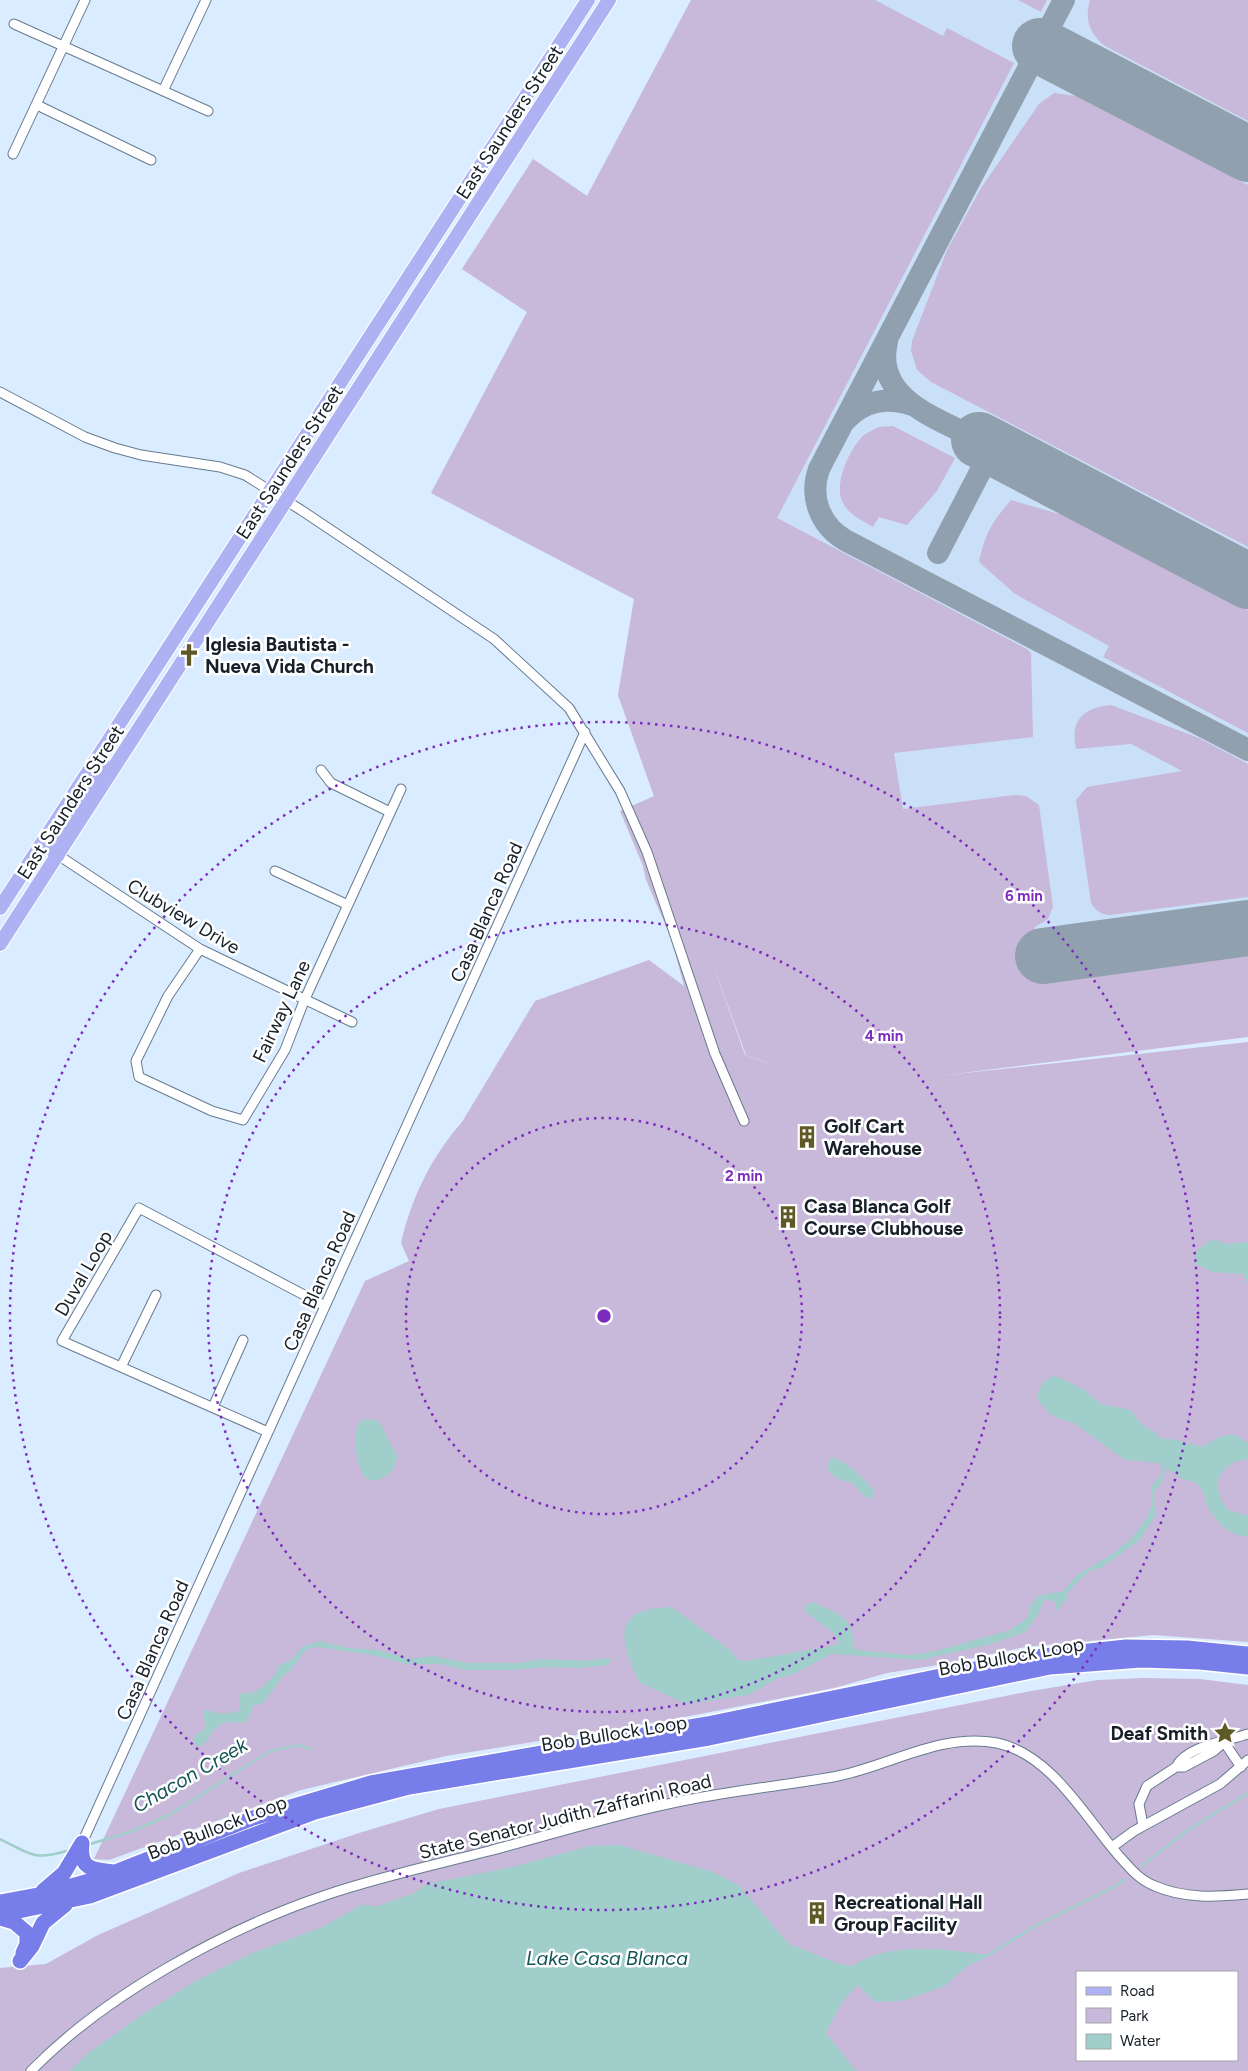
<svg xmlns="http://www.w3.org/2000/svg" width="1248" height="2071" viewBox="0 0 1248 2071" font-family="Figtree,sans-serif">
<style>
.built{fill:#cae0f8}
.green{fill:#c8b8d9;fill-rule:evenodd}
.water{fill:#9fcecb}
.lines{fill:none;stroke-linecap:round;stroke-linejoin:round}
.stream{stroke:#9fcecb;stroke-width:2.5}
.taxiway{stroke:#91a0ae;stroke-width:22}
.runway{stroke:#91a0ae;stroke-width:56}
.street-casing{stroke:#677b8f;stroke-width:11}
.primary-casing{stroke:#fff;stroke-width:16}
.highway-casing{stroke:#fff;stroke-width:18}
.street{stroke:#fff;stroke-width:9}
.primary{stroke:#aeb2f2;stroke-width:14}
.highway{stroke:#787ee9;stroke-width:15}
.ring{fill:none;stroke:#7b2cbf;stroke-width:2.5;stroke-dasharray:2.5 5}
.labels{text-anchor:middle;stroke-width:5;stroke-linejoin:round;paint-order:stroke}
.street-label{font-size:19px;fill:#172028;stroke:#fff}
.poi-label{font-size:19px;font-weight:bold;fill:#172028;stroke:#fff;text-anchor:start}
.water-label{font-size:20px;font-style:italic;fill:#125552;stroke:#fff}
.centre{fill:#7b2cbf;stroke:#fff;stroke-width:2.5}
.ring-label{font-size:15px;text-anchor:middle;font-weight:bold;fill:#7b2cbf;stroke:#fff;stroke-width:5;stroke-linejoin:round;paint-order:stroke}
</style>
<rect width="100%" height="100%" fill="#daecff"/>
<!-- built -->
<path class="built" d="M691 0H1248V1037L818 1081 746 1055 618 695 634 599 431 493 527 312 462 269 533 159 587 196Z"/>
<!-- green -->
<path class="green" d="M691 0H875L943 36 947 28 1014 63 777 518 1027 649 1031 653 1033 737 894 753 903 809 1014 795 1026 796 1039 805 1053 907 1048 919 1035 927 1043 982 1248 955V1037L947 1075 1248 1042V1642L1154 1635 1025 1647 944 1664 887 1673 834 1688 669 1720 446 1756 301 1790 109 1860 94 1859 365 1281 409 1261 401 1243C411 1199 431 1157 462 1122L535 1001 649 960 684 986 671 938 646 880 643 866 620 811 654 796 618 695 634 599 431 493 527 312 462 269 533 159 587 196ZM710 956 746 1055 805 1076 745 1055Z
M1018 0H1047L1041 12Z
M1090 0H1248V121L1105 46C1090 34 1084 19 1090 0Z
M1054 93 1077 96 1248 185V547L931 382 917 370 911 351 912 341 947 250 981 188 1039 104Z
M879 427 893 426 955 458 937 491 907 525 879 517 873 527C862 520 849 515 843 503 833 486 849 449 863 436 867 432 874 430 879 427Z
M1011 500 1059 514 1061 513 1248 610V733L1103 657 1109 646 1015 594 979 562C985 534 992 522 1011 500Z
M1111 705 1199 738 1248 764V897L1110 915C1101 915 1096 911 1091 903L1076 800 1087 787 1182 771 1131 744 1076 749C1070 720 1083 708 1111 705Z
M1144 1678 1200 1679 1248 1685V2071H0V1968L46 1964 98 1935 239 1873 359 1833 439 1809 1031 1691 1098 1680ZM1077 1972H1237V2060H1077Z"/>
<!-- water -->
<path class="water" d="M1213 1239 1227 1244 1248 1242V1285L1243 1274 1212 1272 1194 1263 1197 1250Z
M1053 1376 1061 1378 1086 1391 1101 1404 1131 1410 1140 1423 1158 1434 1159 1438 1176 1440 1202 1447C1211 1442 1226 1431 1237 1436 1241 1438 1244 1441 1248 1443V1460C1232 1459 1223 1469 1217 1482L1220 1498 1228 1510 1248 1516V1536C1230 1538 1214 1520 1207 1505 1204 1499 1205 1493 1200 1487 1195 1481 1189 1481 1183 1479 1178 1477 1171 1471 1166 1468L1161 1484 1154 1491 1155 1516 1140 1540 1101 1568 1090 1570 1067 1593V1598L1057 1612 1055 1602 1045 1599 1039 1613 1026 1632 991 1644 920 1660 831 1654 792 1675 778 1678 748 1695 686 1704 639 1682C619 1638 611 1608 672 1607L730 1650 738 1660 746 1661 837 1645 839 1642C834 1629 814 1621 804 1610L806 1605 813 1602C837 1614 855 1616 853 1646L857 1650 910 1655 936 1651 1010 1630 1028 1617 1030 1606 1038 1596 1063 1591 1078 1574 1111 1555 1131 1539 1147 1518 1151 1507V1487L1161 1474 1162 1467 1159 1463 1125 1460 1074 1423 1057 1418 1048 1412 1039 1401 1037 1395 1043 1382Z
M365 1419 379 1421 397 1456C396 1461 395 1467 392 1471 386 1478 371 1485 364 1476 356 1463 352 1435 359 1422Z
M831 1457C846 1461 862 1477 873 1489V1498L865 1497 851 1482C842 1483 833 1476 827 1469Z
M320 1641 348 1648 377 1650 411 1659 432 1656 469 1663H520L543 1659 583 1661 611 1658 609 1665 579 1668 544 1667 513 1670H466L439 1664H407L372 1655 318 1647 309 1648 304 1652 291 1670 283 1676 263 1703 253 1706 247 1721C240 1724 238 1722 231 1722 217 1721 211 1735 204 1744L199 1746 193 1744 195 1735 203 1731 206 1726 203 1713 205 1710 223 1714 239 1711V1694L255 1692 263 1686 275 1675 279 1665 294 1658 303 1646Z
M619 1845 713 1872 738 1885 789 1944 840 1964 852 1966C894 1940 944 1950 990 1955L966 1967 943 1987 901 2001 875 2002 858 1985 842 2002 826 2033 856 2071H70L87 2054 140 2016 199 1979 250 1954 325 1926 360 1905 378 1906 414 1893 427 1884 513 1867 589 1846Z"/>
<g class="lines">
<!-- stream -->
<path class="stream" d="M0 1839C33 1855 33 1861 70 1850
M90 1844 133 1831 169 1815 270 1751 299 1745 310 1749
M1141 1866 1188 1830 1248 1793
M987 1956 1037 1925 1114 1887 1125 1879"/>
<!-- taxiway -->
<path class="taxiway" d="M1064 0 819 469C809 497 820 525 845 540L1248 750
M887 342C873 399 939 419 979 440
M846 420C863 401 888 396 912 405
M938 553 993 447"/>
<!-- runway -->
<path class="runway" d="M1040 46 1248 154
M979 440 1248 581
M1043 956 1248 928"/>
<defs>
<path id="street" d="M14 24 208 111
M163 91 206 0
M37 105 151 160
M13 154 85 0
M0 392 85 437 115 448 141 455 220 467 245 475 301 510 494 639 569 708 620 791 647 852 715 1054 744 1121
M321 770 331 783 390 812
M58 855 200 949 352 1022
M275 871 348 905
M200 949 168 996 136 1061 139 1077 212 1111 243 1120 285 1050 304 1001 401 789
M121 1367 156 1295
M213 1407 243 1340
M268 1432 62 1341 139 1208 325 1306
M1224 1742 1241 1767
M1176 1767C1186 1746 1227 1741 1248 1734
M1143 1826 1139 1804 1147 1786 1176 1767H1184L1214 1751 1224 1742
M82 1843 585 732
M1112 1847 1134 1831 1220 1784 1248 1760
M31 2071C105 1995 225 1929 326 1895 379 1877 434 1865 489 1851 556 1833 624 1812 692 1799 739 1790 786 1785 833 1777 888 1767 940 1732 997 1743 1051 1754 1085 1817 1119 1856 1130 1868 1139 1880 1155 1886 1185 1899 1216 1897 1248 1894"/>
<path id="primary" d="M58 855 51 849 53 845 94 780 102 763
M0 908 588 0
M0 944 609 0"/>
<path id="highway" d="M82 1844C79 1869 92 1870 114 1872
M43 1891 64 1873 82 1843
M0 1902 39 1895 100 1878 253 1818 371 1783 707 1724 1034 1657 1126 1647 1187 1648 1248 1654
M0 1915 90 1896 315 1812 409 1787 709 1738 1050 1667 1141 1660 1200 1662 1248 1667
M0 1918 14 1922 27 1933V1944L23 1953
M20 1961 32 1946 43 1923 65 1905"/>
</defs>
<!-- street casing -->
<use href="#street" class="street-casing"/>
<!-- primary casing -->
<use href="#primary" class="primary-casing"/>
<!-- highway casing -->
<use href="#highway" class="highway-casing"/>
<!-- street -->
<use href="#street" class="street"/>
<!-- primary -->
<use href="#primary" class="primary"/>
<!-- highway -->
<use href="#highway" class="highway"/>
</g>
<!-- distance rings -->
<g class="ring">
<circle cx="604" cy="1316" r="198"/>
<circle cx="604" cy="1316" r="396"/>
<circle cx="604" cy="1316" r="594"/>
</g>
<!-- icons -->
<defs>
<symbol id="church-bare" viewBox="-9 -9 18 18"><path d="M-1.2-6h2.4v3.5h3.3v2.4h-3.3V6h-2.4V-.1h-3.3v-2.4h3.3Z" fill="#5f5926" stroke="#fff" stroke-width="2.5" paint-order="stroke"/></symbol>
<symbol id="building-bare" viewBox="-9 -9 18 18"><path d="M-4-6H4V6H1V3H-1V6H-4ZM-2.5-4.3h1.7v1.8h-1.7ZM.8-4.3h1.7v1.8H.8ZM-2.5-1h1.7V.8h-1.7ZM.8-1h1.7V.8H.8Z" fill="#5f5926" stroke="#fff" stroke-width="2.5" paint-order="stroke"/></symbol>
<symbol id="sight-bare" viewBox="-9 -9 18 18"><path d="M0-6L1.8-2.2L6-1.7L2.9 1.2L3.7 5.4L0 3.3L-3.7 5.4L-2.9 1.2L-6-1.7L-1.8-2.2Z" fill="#5f5926" stroke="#fff" stroke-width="2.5" paint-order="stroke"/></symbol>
</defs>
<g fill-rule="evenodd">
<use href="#church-bare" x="173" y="639" width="32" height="32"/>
<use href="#building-bare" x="791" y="1121" width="32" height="32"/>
<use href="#building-bare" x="772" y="1201" width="32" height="32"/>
<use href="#sight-bare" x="1209" y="1717" width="32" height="32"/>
<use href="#building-bare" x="801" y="1897" width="32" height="32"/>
</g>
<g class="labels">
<!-- street labels -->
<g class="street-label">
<text transform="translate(509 122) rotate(-57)" y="7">East Saunders Street</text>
<text transform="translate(289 462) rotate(-57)" y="7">East Saunders Street</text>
<text transform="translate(70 802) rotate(-57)" y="7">East Saunders Street</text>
<text transform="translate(486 912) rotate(-66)" y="7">Casa Blanca Road</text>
<text transform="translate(184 916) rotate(31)" y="7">Clubview Drive</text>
<text transform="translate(281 1011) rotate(-65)" y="7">Fairway Lane</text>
<text transform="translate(83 1273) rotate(-60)" y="7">Duval Loop</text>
<text transform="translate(319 1281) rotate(-66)" y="7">Casa Blanca Road</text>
<text transform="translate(152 1650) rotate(-66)" y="7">Casa Blanca Road</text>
<text transform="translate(1011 1656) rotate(-10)" y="7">Bob Bullock Loop</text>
<text transform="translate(614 1733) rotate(-9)" y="7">Bob Bullock Loop</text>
<text transform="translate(565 1816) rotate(-14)" y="7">State Senator Judith Zaffarini Road</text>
<text transform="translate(217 1827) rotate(-21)" y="7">Bob Bullock Loop</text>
</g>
<!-- poi labels -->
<g class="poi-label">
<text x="205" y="651">Iglesia Bautista -<tspan x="205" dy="22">Nueva Vida Church</tspan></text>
<text x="824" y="1133">Golf Cart<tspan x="824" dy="22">Warehouse</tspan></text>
<text x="804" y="1213">Casa Blanca Golf<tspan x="804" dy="22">Course Clubhouse</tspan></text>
<text x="1208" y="1740" text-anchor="end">Deaf Smith</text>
<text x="834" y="1909">Recreational Hall<tspan x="834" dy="22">Group Facility</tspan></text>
</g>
<!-- water labels -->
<g class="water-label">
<text transform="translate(190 1775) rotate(-30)" y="7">Chacon Creek</text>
<text x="607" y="1965">Lake Casa Blanca</text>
</g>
</g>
<circle cx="604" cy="1316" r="8" class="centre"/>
<g class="ring-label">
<text x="1024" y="901">6 min</text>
<text x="884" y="1041">4 min</text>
<text x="744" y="1181">2 min</text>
</g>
<!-- legend -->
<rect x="1076" y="1971" width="162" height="90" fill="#ffffff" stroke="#a2a6a9"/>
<rect x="1086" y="1987" width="25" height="8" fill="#aeb2f2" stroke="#a2a6a9"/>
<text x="1120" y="1996" font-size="15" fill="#172028">Road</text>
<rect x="1086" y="2008" width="25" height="15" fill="#c8b8d9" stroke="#a2a6a9"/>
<text x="1120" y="2021" font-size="15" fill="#172028">Park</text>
<rect x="1086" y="2034" width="25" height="15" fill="#9fcecb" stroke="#a2a6a9"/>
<text x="1120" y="2046" font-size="15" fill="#172028">Water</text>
</svg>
